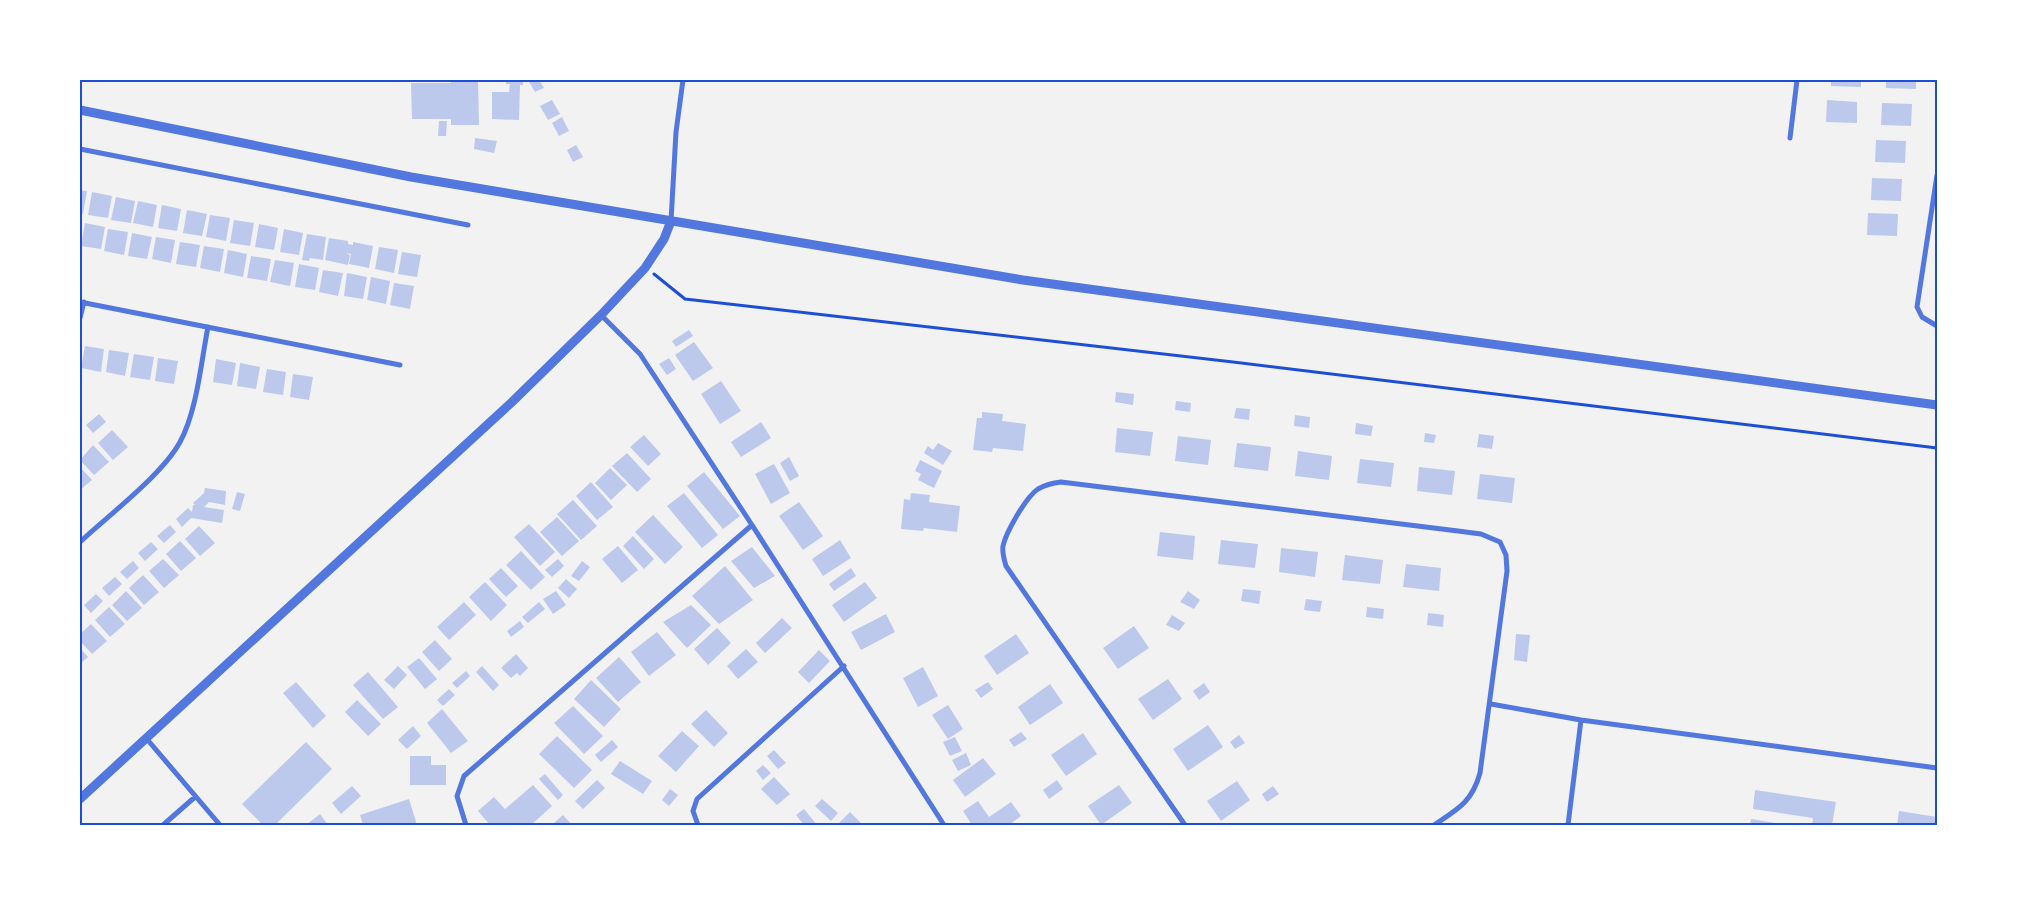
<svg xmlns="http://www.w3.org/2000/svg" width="2017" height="905" viewBox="0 0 2017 905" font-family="'Public Sans',sans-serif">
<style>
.building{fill:#bdc9ec}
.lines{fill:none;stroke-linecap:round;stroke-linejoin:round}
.path{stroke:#1d4ed8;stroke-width:3}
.minor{stroke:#5277de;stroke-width:5}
.tertiary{stroke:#5277de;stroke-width:9}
.neatline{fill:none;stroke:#1d4ed8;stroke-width:2}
</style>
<rect width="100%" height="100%" fill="#f2f2f2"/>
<!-- building -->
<path class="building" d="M451 80H478L479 125H451V119H412L411 83H451Z
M506 80H523V85H520L519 120 492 119V92H509L510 84H506Z
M528 80H539L544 88 535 92Z
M1831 80H1861V87L1831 86Z
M1886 80H1916V89L1886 88Z
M552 100 560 114 548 120 540 106Z
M1827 100 1857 102V123L1826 122Z
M1882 103 1912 104 1911 126 1881 125Z
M562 117 569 131 559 136 552 123Z
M439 121H447L446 136H438Z
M475 138 497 141 494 153 474 149Z
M1876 140 1906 141 1905 163 1875 162Z
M576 145 583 157 573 162 567 150Z
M1872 178 1902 179 1901 201 1871 200Z
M80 190 87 191 83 214 80 213Z
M92 192 112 196 108 218 88 215Z
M116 197 135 201 131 223 111 220Z
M138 201 157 205 153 227 133 223Z
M162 205 181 209 177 231 158 228Z
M187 210 207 214 202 236 183 233Z
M1868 213 1898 214 1897 236 1867 235Z
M210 215 230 218 226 241 206 237Z
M234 220 254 223 250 246 230 243Z
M85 223 105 227 101 249 81 246Z
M259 224 278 228 274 250 255 247Z
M108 229 128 232 124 255 104 251Z
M284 229 303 233 299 255 280 252Z
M132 233 152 237 147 259 128 256Z
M307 234 326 237 323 260 310 258 309 261 302 260Z
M156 237 175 240 171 263 152 259Z
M329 238 348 241V244L353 245V242L373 246 369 268 349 264 351 254 346 253 350 255 348 265 325 260Z
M180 242 200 245 196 267 176 264Z
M204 246 224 249 220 272 200 268Z
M379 247 398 250 394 273 375 269Z
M228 250 247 254 243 277 224 273Z
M402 252 421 255 417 277 398 274Z
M251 256 271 259 267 281 247 278Z
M275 260 294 263 290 286 270 282Z
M299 264 319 268 315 290 295 287Z
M323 270 343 273 338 296 319 292Z
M347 273 367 277 363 299 344 296Z
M371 277 390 281 386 304 367 300Z
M394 283 414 286 410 309 390 305Z
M689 330 693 336 676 347 672 341Z
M694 342 713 368 693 381 675 355Z
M85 346 104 349 101 372 81 368Z
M109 350 129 353 125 376 106 372Z
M134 354 154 357 150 380 130 377Z
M158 358 178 361 174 384 155 381Z
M669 358 676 369 667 375 659 364Z
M216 359 236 363 232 385 213 382Z
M240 363 260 367 256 389 237 386Z
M267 369 286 372 283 395 263 392Z
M293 374 313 377 309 400 290 397Z
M721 381 741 411 720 424 701 394Z
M1116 392 1134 394 1133 405 1115 402Z
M1176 401 1191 403 1190 412 1175 410Z
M1236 408 1250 409 1249 420 1234 418Z
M982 412 1003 414 1002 421 1026 424 1023 451 993 448 992 452 973 450 977 418H982Z
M99 414 106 422 93 433 86 425Z
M1295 415 1310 417 1309 428 1294 426Z
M761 422 771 438 741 457 731 442Z
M1356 423 1373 426 1371 436 1355 434Z
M1117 428 1153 432 1150 456 1115 452Z
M112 430 128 447 113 460 98 443Z
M1425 433 1436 435 1434 443 1424 442Z
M1479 434 1494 436 1492 449 1477 447Z
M644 435 661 454 648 466 630 447Z
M1178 436 1211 440 1208 465 1175 461Z
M938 443 952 451 943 465 924 453 928 446 933 450Z
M1237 443 1271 447 1268 471 1234 467Z
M93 445 109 462 94 475 80 460Z
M1298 451 1332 456 1329 480 1295 476Z
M627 453 651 479 637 492 612 466Z
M789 457 799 476 790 481 780 463Z
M1360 459 1394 463 1391 487 1357 483Z
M920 460 942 471 934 488 918 480 921 474 915 471Z
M774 464 790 493 771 504 755 474Z
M80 467 92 480 80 490Z
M1419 467 1455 471 1452 495 1417 491Z
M610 468 627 485 611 500 595 483Z
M704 472 740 516 723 529 687 486Z
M1480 474 1515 478 1512 503 1477 499Z
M591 482 613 507 597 520 576 496Z
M205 488 226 491 225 505 209 502 204 507 224 510 222 523 191 518 182 527 176 519 188 508 192 512 193 505H195L193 503 204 493Z
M237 492 245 494 240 511 232 509Z
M684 493 718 535 702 548 667 506Z
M911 493 930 495 929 502 960 506 957 532 924 528 923 531 901 529 904 499 910 500Z
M573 500 597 526 581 540 557 514Z
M799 502 823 536 803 550 779 516Z
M653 515 683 547 665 564 635 532Z
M557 517 579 541 562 556 540 532Z
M529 524 555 552 540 566 514 537Z
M170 525 176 532 164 543 157 536Z
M199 526 215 543 200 556 185 539Z
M1160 532 1195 536 1193 560 1157 556Z
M633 536 654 559 644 569 623 546Z
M840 540 851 558 823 576 812 559Z
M1221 540 1258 544 1255 568 1218 564Z
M180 541 196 558 181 571 166 554Z
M151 542 158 549 145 561 138 553Z
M618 546 638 570 622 583 602 559Z
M752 547 775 576 754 588 731 561Z
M1281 548 1318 552 1315 577 1279 572Z
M521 551 545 577 531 590 506 565Z
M1345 555 1383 560 1380 584 1342 580Z
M163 559 179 575 164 588 149 571Z
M558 559 564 566 552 577 545 570Z
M133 561 139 568 127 579 120 572Z
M582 561 590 567 579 581 571 576Z
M1406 564 1441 568 1439 591 1403 587Z
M725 566 753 600 719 624 692 596Z
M501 568 518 586 506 597 489 579Z
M851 568 856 576 834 591 829 584Z
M143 575 159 592 144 605 129 588Z
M115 577 122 584 109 596 102 588Z
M566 579 577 589 569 598 558 588Z
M485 582 507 605 491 621 469 597Z
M865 582 877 598 844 622 832 605Z
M1243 589 1261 591 1259 604 1241 601Z
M126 591 142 608 127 621 112 605Z
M556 591 566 605 553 614 543 599Z
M1188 591 1200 600 1194 609 1180 602Z
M96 594 103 601 91 613 84 605Z
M1306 599 1322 601 1320 612 1304 610Z
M464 602 476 615 449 640 437 627Z
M539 602 545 609 528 623 522 617Z
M691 605 711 625 687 648 663 622Z
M109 607 125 624 110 637 95 620Z
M1367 607 1384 609 1383 619 1366 617Z
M1428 613 1444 615 1443 627 1427 625Z
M886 614 895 632 861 650 851 632Z
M1172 615 1185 623 1179 631 1166 625Z
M782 618 792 628 765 653 756 643Z
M520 621 524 627 511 637 507 631Z
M91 624 107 641 92 654 80 641V634Z
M1134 626 1149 648 1118 669 1103 648Z
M717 628 731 643 708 665 694 649Z
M657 632 676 655 649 676 631 652Z
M1016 634 1029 653 997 675 984 656Z
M1516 634 1530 635 1527 662 1514 660Z
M435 640 452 659 439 671 422 652Z
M80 648 88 657 80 664Z
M746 649 758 662 738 679 727 666Z
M819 650 830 661 809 683 798 672Z
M516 654 528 668 520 676 517 673 511 678 501 668Z
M619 657 641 682 618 702 596 678Z
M419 658 437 679 425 689 407 667Z
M398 666 407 675 394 689 384 680Z
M482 666 499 685 493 691 476 672Z
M923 667 938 696 918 707 903 678Z
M466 671 470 676 457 688 452 683Z
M368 672 398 707 383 719 353 685Z
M1168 679 1182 699 1153 720 1138 699Z
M591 680 621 709 604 727 574 699Z
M296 682 326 716 313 728 283 693Z
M988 682 993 689 981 698 975 690Z
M1204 683 1210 692 1199 700 1193 691Z
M1050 684 1063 703 1030 725 1018 707Z
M449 689 455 695 443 706 437 700Z
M357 700 381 724 368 736 345 712Z
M948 705 963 729 948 739 932 715Z
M573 706 603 736 584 754 554 723Z
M442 709 468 741 451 753 427 723Z
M706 710 728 733 714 747 691 724Z
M1208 725 1223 747 1188 771 1173 749Z
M413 726 421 736 407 749 398 740Z
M682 731 699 746 676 772 658 756Z
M1021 732 1027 739 1014 747 1009 740Z
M1083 733 1097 754 1066 776 1051 755Z
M1239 735 1245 743 1235 749 1230 742Z
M557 736 592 770 574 788 539 754Z
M955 737 962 751 950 756 943 742Z
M612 740 618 747 601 762 595 755Z
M306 742 332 769 275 825H263L242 804Z
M774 750 786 763 778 769 767 756Z
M966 753 971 765 958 771 952 760Z
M410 756H431V765H446V785H410Z
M983 758 996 774 965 797 953 780Z
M620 761 652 781 643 794 611 774Z
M763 765 771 773 763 780 756 771Z
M545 774 563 795 558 800 539 779Z
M774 777 790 794 777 805 761 789Z
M597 780 605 788 583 809 575 801Z
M1057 780 1063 789 1049 799 1043 790Z
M1237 781 1250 800 1221 821 1207 801Z
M533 785 552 806 531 825H490L478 811 494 797 505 809Z
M1119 785 1132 803 1101 825 1088 806Z
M352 786 361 796 341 814 332 803Z
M1273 786 1279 794 1267 802 1262 794Z
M670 789 678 795 669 806 662 800Z
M1755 790 1836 802 1832 825H1812L1813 818 1753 809Z
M409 799 417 825H363L360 815Z
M822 799 838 813 831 821 815 806Z
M978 801 989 817 1011 802 1021 816 1009 825H972L963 811Z
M804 809 817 825H804L796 815Z
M1899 811 1937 817V825H1897Z
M850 812 863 825H837Z
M320 814 328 825H306Z
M563 815 572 825H555L554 823Z
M1751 819 1781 824V825H1750Z"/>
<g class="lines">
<!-- path -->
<path class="path" d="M654 274 685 299 1233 362 1937 448"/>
<!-- minor -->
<path class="minor" d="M1790 138 1797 80
M80 149 468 225
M1937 175 1917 307 1922 317 1937 326
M671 221 676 132 683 80
M80 302 400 365
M80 318 84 302
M752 525 944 825
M80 542C109 515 162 475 180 442 197 411 201 362 208 327
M1491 704 1581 720 1937 768
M146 738 220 825
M163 825 195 797
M466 825 457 796 464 776 752 525 640 354 601 315
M698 825 693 811 697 799 844 666
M1185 825 1006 566C1004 559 1002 553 1003 546 1006 532 1026 497 1038 489 1045 485 1052 483 1061 482L1458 531 1481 534 1500 542 1506 555 1507 571 1480 773C1472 802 1458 809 1434 825
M1568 825 1581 720"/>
<!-- tertiary -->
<path class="tertiary" d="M80 110 411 177 1023 280 1937 405
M80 799 512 402 601 315 645 268 664 239 671 221"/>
</g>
<!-- border -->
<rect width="2017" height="905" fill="none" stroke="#ffffff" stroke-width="162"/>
<rect x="81" y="81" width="1855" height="743" class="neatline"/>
</svg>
